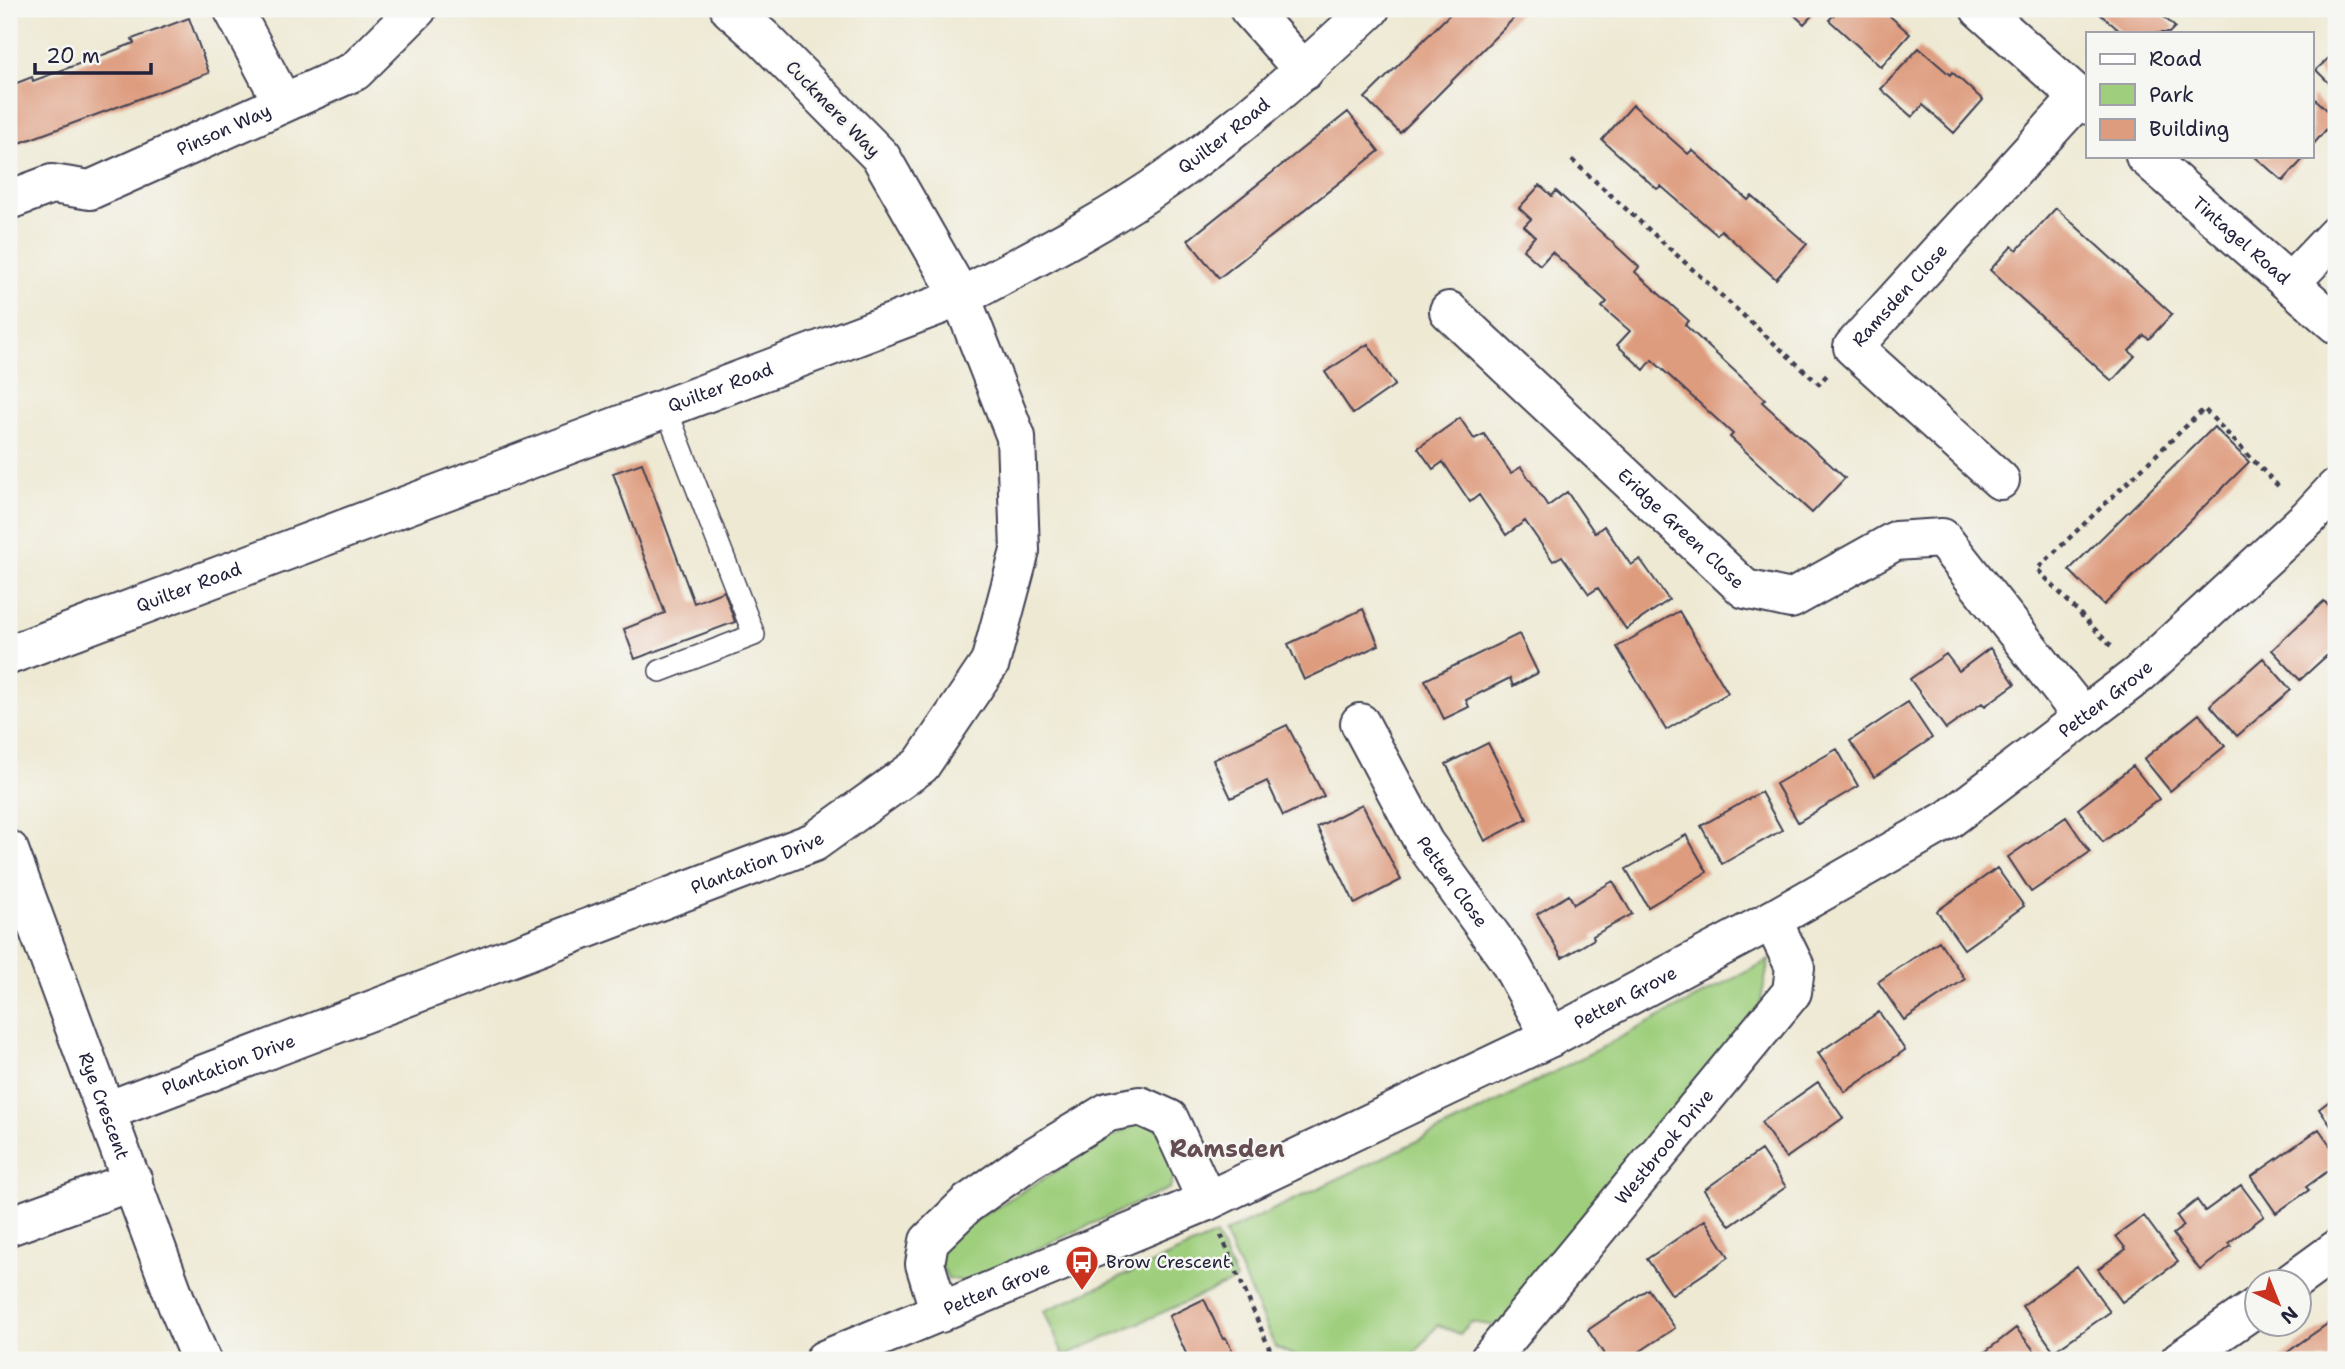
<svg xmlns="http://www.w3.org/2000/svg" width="2345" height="1369" viewBox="0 0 2345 1369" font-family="'Shantell Sans',sans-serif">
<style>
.green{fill:#9fcf7d;stroke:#60785c;stroke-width:2}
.building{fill:#de9c7f}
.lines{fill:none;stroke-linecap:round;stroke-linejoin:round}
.lane-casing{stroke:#414052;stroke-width:24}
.street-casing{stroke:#414052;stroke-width:42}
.path{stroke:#414052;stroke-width:4.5;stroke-dasharray:5 5;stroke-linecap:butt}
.lane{stroke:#fff;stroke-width:21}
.street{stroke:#fff;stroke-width:38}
.labels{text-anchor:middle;stroke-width:5;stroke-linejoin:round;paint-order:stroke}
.street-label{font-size:18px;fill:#22223b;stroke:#f6f6f2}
.poi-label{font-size:18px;fill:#22223b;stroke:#f6f6f2;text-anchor:start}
.district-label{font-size:24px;font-weight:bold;fill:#644d53;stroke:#f6f6f2}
</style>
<rect width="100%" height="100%" fill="#f6f6f2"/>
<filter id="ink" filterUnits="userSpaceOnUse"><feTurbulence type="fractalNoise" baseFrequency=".0143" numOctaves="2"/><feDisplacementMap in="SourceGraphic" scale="14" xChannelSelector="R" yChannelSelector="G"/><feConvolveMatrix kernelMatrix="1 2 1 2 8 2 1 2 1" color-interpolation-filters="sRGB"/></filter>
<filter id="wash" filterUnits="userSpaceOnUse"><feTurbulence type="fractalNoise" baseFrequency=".00686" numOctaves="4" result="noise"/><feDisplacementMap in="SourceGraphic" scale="28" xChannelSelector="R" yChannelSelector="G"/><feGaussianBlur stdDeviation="1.57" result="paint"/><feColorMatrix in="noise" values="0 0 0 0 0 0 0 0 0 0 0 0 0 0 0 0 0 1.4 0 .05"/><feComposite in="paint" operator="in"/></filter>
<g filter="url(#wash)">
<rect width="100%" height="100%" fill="#eee9d3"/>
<!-- green -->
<path class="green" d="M1769 960 1760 1005 1498 1326 1470 1322 1460 1334 1438 1325 1409 1360H1304L1275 1347 1224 1233 1468 1117Z
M1139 1121 1156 1125 1176 1169 1170 1188 966 1282 948 1278 935 1255 942 1240Z
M1216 1235 1236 1280 1064 1356 1044 1311Z"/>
<g id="blocks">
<!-- building -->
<path class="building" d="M1455 9H1523L1400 133 1365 98Z
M1788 9H1818L1804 24Z
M1839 9H1882L1910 34 1881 67 1829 20Z
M2094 9H2155L2175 27 2169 33H2118L2120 31Z
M189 18 209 73 9 147V86L32 77 33 81 108 53 134 43 132 39Z
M1919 48 1950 75 1952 72 1983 100 1954 133 1923 105 1912 117 1881 89Z
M2336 51V90L2316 70Z
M2312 96 2336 118 2312 146Z
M1633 105 1688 154 1692 150 1748 200 1752 196 1807 244 1776 279 1721 230 1717 235 1661 186 1657 189 1602 140Z
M1348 112 1379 151 1219 278 1188 240Z
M2254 156H2306L2283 181Z
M1540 185 1552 196 1556 191 1639 267 1635 272 1689 321 1685 325 1765 399 1762 402 1845 478 1812 513 1730 437 1733 434 1652 360 1644 370 1617 345 1630 331 1602 307 1607 302 1580 277 1552 252 1540 265 1523 250 1535 236 1524 226 1531 219 1519 208Z
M2056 208 2172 314 2149 339 2144 335 2129 351 2135 356 2112 381 1990 270 2012 246 2017 250Z
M1368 344 1395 385 1353 414 1325 372Z
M1460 418 1474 439 1484 434 1511 473 1521 467 1548 506 1567 492 1595 533 1604 526 1631 565 1640 559 1669 600 1626 629 1598 588 1589 594 1562 556 1553 561 1525 521 1506 535 1479 495 1470 502 1443 462 1433 469 1418 448Z
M2214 427 2249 462 2104 605 2069 570Z
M642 463 694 603 724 591 735 622 635 659 624 629 665 613 613 473Z
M2324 601 2336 614V647L2300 680 2272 650Z
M1363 609 1379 645 1304 680 1288 644Z
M1679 611 1728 693 1666 730 1617 647Z
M1519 634 1538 673 1513 686 1510 678 1466 700 1469 707 1444 719 1425 680Z
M1990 648 2015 684 1985 706 1982 703 1946 729 1910 679 1946 654 1959 671Z
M2263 658 2291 690 2237 736 2210 705Z
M1908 702 1932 738 1874 777 1850 741Z
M2199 714 2225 746 2170 791 2144 759Z
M1287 725 1324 796 1283 816 1267 781 1231 798 1213 760Z
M1488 743 1527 819 1485 841 1446 764Z
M1837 749 1858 786 1798 822 1776 784Z
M2133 766 2159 799 2103 842 2078 809Z
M1761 792 1782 830 1722 864 1701 826Z
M1362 804 1401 880 1355 904 1317 827Z
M2066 817 2090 852 2031 892 2008 857Z
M1686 835 1707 872 1648 907 1626 869Z
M1997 868 2024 906 1964 949 1937 911Z
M1613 881 1632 914 1593 936 1594 939 1562 958 1537 914 1569 895 1574 904Z
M1939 941 1965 979 1904 1020 1878 982Z
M1879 1012 1905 1050 1845 1092 1818 1053Z
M1818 1082 1843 1118 1786 1158 1761 1122Z
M2336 1096V1133L2319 1109Z
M2319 1129 2336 1154V1165L2306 1187 2309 1190 2276 1213 2251 1177Z
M1761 1150 1786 1187 1730 1226 1704 1190Z
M2241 1185 2264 1216 2228 1243 2231 1246 2200 1270 2173 1234 2184 1226 2177 1216 2197 1200 2205 1211Z
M2144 1216 2178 1262 2122 1302 2098 1269 2126 1249 2116 1236Z
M1705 1220 1729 1257 1672 1295 1647 1259Z
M2077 1266 2110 1312 2054 1351 2022 1306Z
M1648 1289 1675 1328 1627 1360H1608L1588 1330Z
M1204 1299 1223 1339 1226 1338 1237 1360H1189L1169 1316Z
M2336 1318V1360H2277L2300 1343Z
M2016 1328 2042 1360H1975L1989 1349Z"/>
</g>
</g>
<g filter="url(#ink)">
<use href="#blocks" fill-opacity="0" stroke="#414052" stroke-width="2"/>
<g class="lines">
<defs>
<path id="lane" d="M660 671 754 635 665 406"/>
<g id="street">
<path d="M233 9 283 103"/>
<path d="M1249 9 1304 71"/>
<path d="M1980 9 2088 105"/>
<path id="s1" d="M2145 156 2336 324"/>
<path id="s2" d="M9 200 52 184 90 190 355 71 417 9"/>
<path d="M2290 283 2336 235"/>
<path id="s3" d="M1449 311 1745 589 1791 599 1895 541 1942 538 2083 717"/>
<path id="s4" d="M2000 480 1853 347 2079 98"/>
<path id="s5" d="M9 655 961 297C1033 259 1107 222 1174 174 1244 125 1308 67 1370 9"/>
<path id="s6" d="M1360 723 1424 843 1508 959 1551 1037"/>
<path id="s7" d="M9 850 177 1304 201 1360"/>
<path id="s8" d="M107 1111 814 842 921 765 990 663 1020 551 1016 437 961 297 881 157 764 39 730 9"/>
<path d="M9 1226 133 1181"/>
<path d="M2292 1282 2336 1250"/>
<path d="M940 1313 925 1264 929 1241 967 1204 1029 1160 1108 1112 1140 1106 1169 1119 1207 1201"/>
<path id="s9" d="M824 1360 1207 1201 1551 1037 1772 920 1949 819 2138 675 2308 518 2336 488"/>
<path id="s10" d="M1489 1360 1792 992 1795 967 1772 920"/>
<path d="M2180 1360 2258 1306"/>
</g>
</defs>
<!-- lane casing -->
<use href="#lane" class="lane-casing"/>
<!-- street casing -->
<use href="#street" class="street-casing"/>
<!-- path -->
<path class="path" d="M1572 160 1819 384 1827 375
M2111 646 2037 569 2204 409 2281 489
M1221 1235 1270 1350 1293 1360"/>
<!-- lane -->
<use href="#lane" class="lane"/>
<!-- street -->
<use href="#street" class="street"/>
</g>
</g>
<!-- icons -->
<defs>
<symbol id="bus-pin" viewBox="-11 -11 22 30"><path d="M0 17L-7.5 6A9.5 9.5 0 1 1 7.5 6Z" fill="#c8321e" stroke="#f6f6f2"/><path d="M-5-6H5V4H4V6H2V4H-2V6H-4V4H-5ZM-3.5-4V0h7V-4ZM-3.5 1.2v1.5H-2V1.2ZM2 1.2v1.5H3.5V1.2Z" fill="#fff"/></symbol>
</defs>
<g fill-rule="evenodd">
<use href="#bus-pin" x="1063" y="1243" width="38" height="52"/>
</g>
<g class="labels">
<!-- street labels -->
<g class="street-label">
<text transform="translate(833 109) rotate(46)" y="6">Cuckmere Way</text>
<text dy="6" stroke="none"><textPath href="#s2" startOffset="231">Pinson Way</textPath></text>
<text dy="6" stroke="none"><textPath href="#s5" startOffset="1326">Quilter Road</textPath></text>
<text dy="6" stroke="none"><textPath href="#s1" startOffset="128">Tintagel Road</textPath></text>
<text dy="6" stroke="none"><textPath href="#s4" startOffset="268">Ramsden Close</textPath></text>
<text dy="6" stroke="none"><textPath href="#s5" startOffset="760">Quilter Road</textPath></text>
<text dy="6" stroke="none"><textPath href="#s3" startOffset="318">Eridge Green Close</textPath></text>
<text dy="6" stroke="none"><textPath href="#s5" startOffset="192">Quilter Road</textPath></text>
<text dy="6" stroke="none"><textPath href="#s9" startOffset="1447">Petten Grove</textPath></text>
<text dy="6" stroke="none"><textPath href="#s8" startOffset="696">Plantation Drive</textPath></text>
<text dy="6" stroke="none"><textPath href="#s6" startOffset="184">Petten Close</textPath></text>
<text dy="6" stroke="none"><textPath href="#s9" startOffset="880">Petten Grove</textPath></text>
<text dy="6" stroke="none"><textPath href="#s8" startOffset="130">Plantation Drive</textPath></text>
<text dy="6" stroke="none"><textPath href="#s7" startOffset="273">Rye Crescent</textPath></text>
<text dy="6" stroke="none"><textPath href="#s10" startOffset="276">Westbrook Drive</textPath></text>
<text dy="6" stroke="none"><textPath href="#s9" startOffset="187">Petten Grove</textPath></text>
</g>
<!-- poi labels -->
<g class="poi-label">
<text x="1106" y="1268">Brow Crescent</text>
</g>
<!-- district labels -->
<g class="district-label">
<text x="1227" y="1157">Ramsden</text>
</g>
</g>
<!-- margin -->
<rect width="2345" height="1369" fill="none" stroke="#f6f6f2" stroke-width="35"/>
<!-- legend -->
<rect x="2086" y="32" width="228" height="126" fill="#f6f6f2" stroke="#a1a1a9" stroke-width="2"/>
<rect x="2100" y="54" width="35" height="10" fill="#ffffff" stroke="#a1a1a9" stroke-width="2"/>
<text x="2149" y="66" font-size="21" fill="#22223b">Road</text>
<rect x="2100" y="84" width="35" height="21" fill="#9fcf7d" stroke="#a1a1a9" stroke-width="2"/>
<text x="2149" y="102" font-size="21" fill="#22223b">Park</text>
<rect x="2100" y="119" width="35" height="21" fill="#de9c7f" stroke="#a1a1a9" stroke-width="2"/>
<text x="2149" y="136" font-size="21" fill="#22223b">Building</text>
<!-- north arrow -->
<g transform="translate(2278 1303) rotate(137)"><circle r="33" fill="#f6f6f2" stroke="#a1a1a9" stroke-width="2"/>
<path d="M0-5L12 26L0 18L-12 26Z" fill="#c8321e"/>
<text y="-10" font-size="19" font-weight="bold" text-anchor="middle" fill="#22223b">N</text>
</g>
<!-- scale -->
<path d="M35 63v10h116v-10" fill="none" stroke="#22223b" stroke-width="3.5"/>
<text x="46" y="63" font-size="21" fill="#22223b" stroke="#f6f6f2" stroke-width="5" paint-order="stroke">20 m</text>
</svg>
